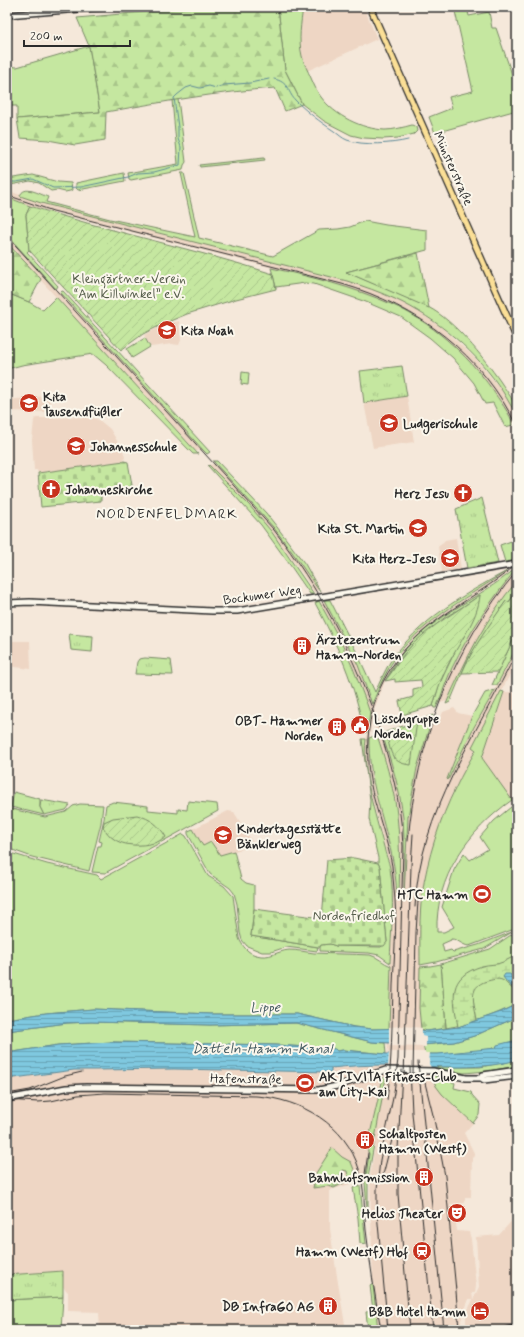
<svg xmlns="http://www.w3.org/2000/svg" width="524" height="1337" viewBox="0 0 524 1337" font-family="Mynerve,sans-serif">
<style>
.built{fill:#eed6c4;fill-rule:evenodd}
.grass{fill:#c5e7a0;stroke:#788966}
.forest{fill:url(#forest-firs);stroke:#788966}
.wetland{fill:url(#wetland-marsh);stroke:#788966}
.cemetery{fill:url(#cemetery-stones);stroke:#788966}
.park{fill:url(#park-tufts);stroke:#788966}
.garden{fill:url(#garden-furrows);stroke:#788966}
.water{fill:url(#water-rules);stroke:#5d8997}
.pier{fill:#f5e8da}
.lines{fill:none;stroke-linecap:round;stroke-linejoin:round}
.stream{stroke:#5d8997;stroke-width:1}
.secondary-casing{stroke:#2b2b2b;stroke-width:8}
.primary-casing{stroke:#2b2b2b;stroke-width:8}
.secondary{stroke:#fbf7ec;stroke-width:5}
.primary{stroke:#fbdf96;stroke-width:5.5}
.rail{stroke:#2b2b2b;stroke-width:1}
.labels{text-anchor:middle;stroke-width:4;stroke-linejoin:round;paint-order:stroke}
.street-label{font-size:13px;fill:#2b2b2b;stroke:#fbf7ec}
.park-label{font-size:13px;fill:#525a48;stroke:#fbf7ec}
.poi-label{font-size:13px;font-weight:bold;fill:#2b2b2b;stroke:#fbf7ec;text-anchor:start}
.neighbourhood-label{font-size:14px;letter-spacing:1px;fill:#2b2b2b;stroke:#fbf7ec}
.water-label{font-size:14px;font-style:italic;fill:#445a61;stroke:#fbf7ec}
</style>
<defs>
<pattern id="forest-firs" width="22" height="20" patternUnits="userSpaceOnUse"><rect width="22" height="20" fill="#c5e7a0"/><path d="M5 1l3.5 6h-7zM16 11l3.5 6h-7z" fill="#a9c68a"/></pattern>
<pattern id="wetland-marsh" width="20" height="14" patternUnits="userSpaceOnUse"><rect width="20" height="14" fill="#c5e7a0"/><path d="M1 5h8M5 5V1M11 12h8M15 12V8" fill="none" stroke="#a9c68a"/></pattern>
<pattern id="cemetery-stones" width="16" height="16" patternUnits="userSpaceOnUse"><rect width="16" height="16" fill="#c5e7a0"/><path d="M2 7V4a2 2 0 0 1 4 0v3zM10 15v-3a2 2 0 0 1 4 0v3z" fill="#a9c68a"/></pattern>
<pattern id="park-tufts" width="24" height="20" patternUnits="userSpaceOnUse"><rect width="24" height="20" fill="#c5e7a0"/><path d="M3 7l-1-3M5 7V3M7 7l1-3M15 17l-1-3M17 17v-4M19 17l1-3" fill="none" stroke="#a9c68a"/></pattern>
<pattern id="garden-furrows" width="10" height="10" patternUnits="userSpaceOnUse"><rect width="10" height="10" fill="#c5e7a0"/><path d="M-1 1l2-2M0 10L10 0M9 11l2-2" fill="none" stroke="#a9c68a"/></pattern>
<pattern id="water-rules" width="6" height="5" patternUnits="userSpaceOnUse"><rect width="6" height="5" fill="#7fc8df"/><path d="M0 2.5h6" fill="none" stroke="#68a3b5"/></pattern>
</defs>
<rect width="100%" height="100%" fill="#f5e8da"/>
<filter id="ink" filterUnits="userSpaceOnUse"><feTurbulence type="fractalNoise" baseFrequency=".025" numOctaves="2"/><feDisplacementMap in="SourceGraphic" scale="8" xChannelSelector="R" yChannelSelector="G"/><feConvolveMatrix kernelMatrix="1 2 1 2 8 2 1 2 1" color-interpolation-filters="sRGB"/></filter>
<g filter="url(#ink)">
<!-- built -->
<path class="built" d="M303 7H364L377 39 307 71 302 55 300 38 301 23Z
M7 190 41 203 347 281 372 289 396 299 419 312 441 327 476 359 503 392 517 416V421L513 423 501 403 485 381 470 362 448 342 423 322 336 284 30 206 7 197Z
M7 235 116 354 203 450 196 451 56 297 7 243Z
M179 321 181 340 179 345 172 344 151 347 144 335 163 325Z
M47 396 53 408 51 412 7 411V400Z
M407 396 414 442 373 448 364 403Z
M90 417 99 420 110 429 123 451 125 456 124 461 38 473 37 470H34L32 440 34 420 36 418H39Z
M215 464 274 528 295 556 318 589 314 592 303 575 271 531 249 505 209 465Z
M456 538 461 569 442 572 438 547 445 540Z
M516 570H517V581L489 620 474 646 460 672 447 701 437 704 452 669 466 641 482 616 499 590Z
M507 571 509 573 441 618 421 634 401 655 385 681 374 710 394 771 400 795 403 817 405 878 408 817 412 795 417 768 431 720 441 717 443 712 454 708 458 713 472 716 447 779 474 727 494 691 517 646V661L472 747 476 749 455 788 430 855 426 873 422 902 419 1008 423 1047 430 1072 442 1094 473 1123 464 1133 475 1155 472 1158 471 1197H465V1203L450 1204 452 1223H456L457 1231 469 1232 471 1239 476 1286 475 1293H472L473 1299H469L461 1320V1330H378L373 1285 370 1178 376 1137 368 1165 367 1179 330 1190V1229L338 1283 346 1330H100L99 1312 68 1311V1292L63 1287V1271L7 1275V1079L74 1070 174 1069 330 1072 331 1068 387 1065 393 895 390 867 372 799 366 763 365 746 370 713 353 668 321 604 325 601 335 619 358 665 372 704 382 681 400 653 419 632 439 616ZM372 720 385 761 396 805 400 852 399 895 391 855 371 775 369 761V739Z
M7 641H30L31 669 8 666Z
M504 692H517V799L512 802 482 758Z
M228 811 234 812 254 845 253 846 220 855 203 846 193 829Z
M517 1215V1326L501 1330H466V1314L479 1287 476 1237 499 1235Z"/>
<!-- grass -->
<path class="grass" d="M278 7H303C301 23 298 40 302 56 304 64 308 71 311 78 314 85 317 92 321 97 335 116 362 129 385 130 394 130 404 127 412 125L416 127 417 131 414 134 398 138 383 139 364 138 351 135 324 121 302 104 285 70Z
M454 7H467L469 16 489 12 492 28H496L517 89V110L435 133 429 117 452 108 449 97 473 91Z
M89 46 100 112 17 119V106H7V66L17 67Z
M178 99 186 162 184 165 183 170 131 180 129 179 128 173 178 164 172 100Z
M264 158 265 160 200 167 199 165Z
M124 173 125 181 78 190 76 188V183Z
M181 173H184L199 238 273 256 319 230 338 229 350 227 365 221 386 225 427 230V250L346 272C373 284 402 294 428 307 455 321 483 357 500 381 507 392 517 403 517 416 512 408 508 400 503 392 478 353 438 319 395 299 380 292 363 286 347 281L41 203 20 196C24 184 39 194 48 197L46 202 110 219 195 237Z
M33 175 58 182 71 183 72 190 70 191 65 192 57 190 51 191 39 183 30 181 16 184 7 185V179Z
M7 197 30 206 26 215 29 250 27 252 58 286 56 289 7 235Z
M271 268C312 277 353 287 391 304 430 321 467 354 492 389 498 399 511 414 513 425L505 427 493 403 485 404 474 383 453 358 430 338 401 317 366 302 314 284 305 283 276 287Z
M63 291 210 452 207 454 203 450 60 292Z
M7 293 29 302 43 310 56 297 198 454H193L106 365 93 354 22 365 7 369Z
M145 338 150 347 132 358 127 349Z
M242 372 249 373 248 385 241 384Z
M213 461H217L266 513 277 527 305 564 320 591V592L295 556 274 528Z
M209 465 249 505 271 531 314 594H310L290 565 261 525 208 466Z
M517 539V560L505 562 500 545Z
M517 568C492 599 469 632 452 668 446 681 442 695 436 708H434L433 706 439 685 457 647 480 595 464 606 444 618 412 645 400 659 385 681C390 673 395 663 401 655 430 616 479 599 515 569Z
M507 571C472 594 425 620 399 653 387 668 380 686 372 704L358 665 324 600H330L358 655 375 692C380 682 384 672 390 662 418 621 464 594 507 571Z
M517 581V591L508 603 506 601 487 629 467 661 450 702 446 704C465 661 486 617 517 581Z
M319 601 340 640 353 668 367 704 370 713 367 732 364 733C356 686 337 644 315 603Z
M517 631V646L515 650 497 685H492Z
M495 690 474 727 448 780 447 779 472 716 485 693Z
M501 691 504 692 482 758 512 800C468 831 435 877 437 932H444L454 927 442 907 454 870 464 853 470 860 488 849 480 837 494 821 517 802V928L469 946C461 945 458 939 451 939V940L442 944 444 952 451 950 453 952 478 945 512 932 484 949 436 962 420 965C420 942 419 917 422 895 427 859 440 819 456 787 462 774 469 762 476 750L472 747Z
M433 715 417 768 408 817 404 895C404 870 405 844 403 818 400 789 391 761 382 734L386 732 394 759 417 723V721Z
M377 735C385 759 392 782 396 807 400 836 400 866 399 895H397C396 882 395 869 392 856 383 816 368 779 369 738Z
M362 739H366C362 773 375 814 384 847 385 854 389 861 390 868 395 899 391 932 390 963L379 955 369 953 320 951V945L330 944 336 946 381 947 387 942 380 867 378 863V858L369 819 370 800Z
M14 792 40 799V807L44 815 11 807Z
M188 801 217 804 218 811 105 873 92 872 98 846H101L102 842 99 841 104 819 106 805 113 802 148 806V810L178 813V809L187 810Z
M80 804 103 805 101 823 89 871 32 857 7 848V818L9 810 12 809 45 817 66 812 73 806Z
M193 829 203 846 211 842 220 855 234 851 241 879 246 883 254 885V909L251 936 318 947 317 951 286 947 271 952H262L247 946 242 940 240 933 237 904 234 893 230 888 210 874 188 834V831Z
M183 834 186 836 208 876 224 886 233 896 239 938C242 946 248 953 256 955 270 959 277 951 289 950 297 950 306 952 314 953 333 954 352 954 370 955 378 957 383 963 391 966L389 1029H372L354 1027 297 1014H211L93 1009 46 1013 7 1019V852L47 864 97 875 101 879Z
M517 931V1004C495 1015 471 1024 446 1028L441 964 490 949Z
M517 1017V1040C510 1042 503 1045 497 1047 479 1053 443 1055 425 1054L423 1045 454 1042 474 1036Z
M91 1022 210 1025 296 1023 372 1042 385 1043 386 1054 344 1050 336 1051 334 1049 276 1045 112 1042 58 1045 7 1053V1031L67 1023Z
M517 1060V1066L488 1071 464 1073 432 1067H480Z
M430 1072 437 1077 455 1083 454 1088 471 1092 472 1095 480 1104 479 1115 473 1123 442 1094 436 1086Z
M386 1077 368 1178V1208H367L365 1183 369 1154 366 1147H367L383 1078Z
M360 1186 366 1244 360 1243 358 1218 353 1188Z
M370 1285H373L378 1330H368L366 1312 373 1311Z
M63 1297 61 1330H7V1300Z"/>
<!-- forest -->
<path class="forest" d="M199 7H278L285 70 302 104 285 111 275 88C218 92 162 102 106 112L105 140 75 145 48 140 20 138 17 119 100 112 89 46 77 18Z
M7 243 41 279 29 302 7 293Z
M418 253 429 308 346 272Z
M441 964 446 1028 427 1031 421 1029 419 1008 420 967 430 966Z
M332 1148 342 1157 351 1162 358 1180 349 1182 347 1171 343 1170 340 1175 344 1183 334 1188 328 1186 313 1188 316 1173Z"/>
<!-- wetland -->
<path class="wetland" d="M517 955V991C509 988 508 983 502 980 497 978 492 980 487 981 466 987 475 1005 477 1021L458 1027C453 997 447 977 482 966 489 964 497 965 503 962 508 960 512 957 517 955Z"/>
<!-- cemetery -->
<path class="cemetery" d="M124 461 128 462 133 491 101 493V501L41 507 38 473Z
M354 858 378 863 380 867 387 942 384 946H336L330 944 321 945 320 947H318L251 936 254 909 322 918 327 860Z"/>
<!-- park -->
<path class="park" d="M402 366 407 396 364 403 360 371Z
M482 498 498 563 467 568 456 509Z
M69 634 93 636 92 652 71 650Z
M145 658 171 660 173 675 135 674 137 662 139 659Z
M41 800 70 805 66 810 44 815 40 807Z
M63 1271V1297L7 1300V1275Z"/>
<!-- garden -->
<path class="garden" d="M30 206C110 232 192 248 273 274L276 289 236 299 187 314 163 324 143 334 121 350 29 250 26 215Z
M517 591V631L498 672 462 673C473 647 490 624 506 601L509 602Z
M480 595C478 620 459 642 448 665 441 678 437 692 433 706L402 715 399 701 413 697V689L422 687 421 680 395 682V679L385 681C395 669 402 655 413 644 433 624 458 611 480 595Z
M417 721 411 765C389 763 391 750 386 732Z
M137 815C151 819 159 825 166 837 154 847 126 848 114 839 109 836 106 831 103 827L104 822 113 818Z"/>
<!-- water -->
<path class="water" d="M505 974H510L512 977 517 978V988C511 989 507 982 503 977Z
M517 1004V1017L474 1036 454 1042 423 1045 372 1042 296 1023 210 1025 91 1022 67 1023 7 1031V1019L46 1013 93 1009 211 1014H297L354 1027 372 1029 404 1028 427 1031 458 1027 501 1012Z
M517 1040V1060C474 1072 430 1065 386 1065 368 1065 349 1066 331 1068V1072L174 1069 95 1070H74L7 1079V1053L58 1045 112 1042 276 1045 335 1049 337 1051 343 1050 386 1054H438L496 1048 497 1045Z"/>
<!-- pier -->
<path class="pier" d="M404 1026 422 1028V1036L426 1037V1047L389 1046V1027Z
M389 1052H425L426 1053H430L429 1064 432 1069 388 1067Z"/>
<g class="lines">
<!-- stream -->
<path class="stream" d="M274 79C289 82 287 91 295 100 307 112 319 121 334 131 338 134 342 138 347 140 363 146 392 144 408 140
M7 182H16L33 179 53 188 81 187 128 177 138 173 154 172 180 165 181 147 178 139V127L174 98 177 95 186 88 192 86 200 88 209 86 216 88 224 85 250 83 269 79"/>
<defs>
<path id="secondary" d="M7 15 103 7
M7 603 30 602 212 611H237L517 564
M481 1078 483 1075 517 1070
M7 1099 66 1088 86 1087 319 1090 337 1086 386 1070 433 1071 466 1078H481L484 1080 517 1076
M507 1330 517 1328"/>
<path id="primary" d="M370 7 517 339"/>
</defs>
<!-- secondary casing -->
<use href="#secondary" class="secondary-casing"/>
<!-- primary casing -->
<use href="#primary" class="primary-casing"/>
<!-- secondary -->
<use href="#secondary" class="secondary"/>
<!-- primary -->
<use href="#primary" class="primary"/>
<!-- rail -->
<path class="rail" d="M7 195 53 211 342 284C418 306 483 355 517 427
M7 236 274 530C320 590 350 647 376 719 390 761 401 801 403 846L398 1059 394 1093 380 1160 377 1189V1213L388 1330
M408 841C416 743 453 647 517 571
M415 907C419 812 478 734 517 651
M418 1062 444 1330
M410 1067 412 1113 433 1330
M402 1070 398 1150V1194L410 1330
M413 1073 416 933 418 901
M404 1076 411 866 413 834
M424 1079 434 1119 445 1176 456 1291 459 1330
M7 1094 30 1090 65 1076 82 1072
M7 1100 38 1102 51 1101 78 1095 105 1093 256 1096C301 1099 346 1125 359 1169 365 1189 364 1210 366 1230 370 1263 375 1297 381 1330
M387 1100C392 1062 392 1023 393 985 394 957 397 928 395 900 394 889 393 877 392 866 388 843 380 821 374 799 362 753 366 704 393 665 423 619 476 599 517 564
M383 1175 395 1128
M364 1181 368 1153"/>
</g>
</g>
<!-- icons -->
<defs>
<symbol id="school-disc" viewBox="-11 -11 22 22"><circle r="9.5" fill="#c8321e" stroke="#fbf7ec"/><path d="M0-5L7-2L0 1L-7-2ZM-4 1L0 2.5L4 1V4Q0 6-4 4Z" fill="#fff"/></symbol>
<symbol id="church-disc" viewBox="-11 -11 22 22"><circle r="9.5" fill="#c8321e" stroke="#fbf7ec"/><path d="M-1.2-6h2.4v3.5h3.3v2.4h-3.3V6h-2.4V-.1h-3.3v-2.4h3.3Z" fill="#fff"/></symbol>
<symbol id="building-disc" viewBox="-11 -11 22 22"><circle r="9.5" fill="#c8321e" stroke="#fbf7ec"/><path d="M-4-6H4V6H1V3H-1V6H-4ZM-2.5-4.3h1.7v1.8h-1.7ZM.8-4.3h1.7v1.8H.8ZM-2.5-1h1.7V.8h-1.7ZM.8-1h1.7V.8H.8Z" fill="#fff"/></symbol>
<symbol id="civic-disc" viewBox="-11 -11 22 22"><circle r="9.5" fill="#c8321e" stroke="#fbf7ec"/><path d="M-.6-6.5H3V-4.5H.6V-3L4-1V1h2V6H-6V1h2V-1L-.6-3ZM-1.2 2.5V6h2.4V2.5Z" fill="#fff"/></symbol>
<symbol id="stadium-disc" viewBox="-11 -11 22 22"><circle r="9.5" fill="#c8321e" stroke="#fbf7ec"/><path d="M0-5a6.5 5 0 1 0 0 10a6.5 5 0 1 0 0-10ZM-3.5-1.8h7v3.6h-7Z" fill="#fff"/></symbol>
<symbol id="theatre-disc" viewBox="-11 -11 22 22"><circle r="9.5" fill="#c8321e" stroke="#fbf7ec"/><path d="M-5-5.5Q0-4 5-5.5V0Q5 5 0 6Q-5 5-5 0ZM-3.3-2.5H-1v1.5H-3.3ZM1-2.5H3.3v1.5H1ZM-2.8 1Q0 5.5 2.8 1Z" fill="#fff"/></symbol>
<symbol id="station-disc" viewBox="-11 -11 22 22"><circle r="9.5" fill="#c8321e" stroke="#fbf7ec"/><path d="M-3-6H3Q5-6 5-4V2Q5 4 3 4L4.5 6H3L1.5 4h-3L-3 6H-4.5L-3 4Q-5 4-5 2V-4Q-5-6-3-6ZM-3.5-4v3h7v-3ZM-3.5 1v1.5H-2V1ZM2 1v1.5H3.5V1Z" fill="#fff"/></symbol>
<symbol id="hotel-disc" viewBox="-11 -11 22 22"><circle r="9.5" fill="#c8321e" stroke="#fbf7ec"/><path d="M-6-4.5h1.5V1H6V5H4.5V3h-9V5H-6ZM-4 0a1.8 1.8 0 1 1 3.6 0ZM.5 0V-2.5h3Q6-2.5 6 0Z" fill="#fff"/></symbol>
</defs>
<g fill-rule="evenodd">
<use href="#school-disc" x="156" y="319" width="22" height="22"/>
<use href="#school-disc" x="18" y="392" width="22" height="22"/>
<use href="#school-disc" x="378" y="412" width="22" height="22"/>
<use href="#school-disc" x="65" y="435" width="22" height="22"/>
<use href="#church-disc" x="40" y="478" width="22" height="22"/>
<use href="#church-disc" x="452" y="482" width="22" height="22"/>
<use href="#school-disc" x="407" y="517" width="22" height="22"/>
<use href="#school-disc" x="439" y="547" width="22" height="22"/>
<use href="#building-disc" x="291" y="635" width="22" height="22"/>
<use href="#civic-disc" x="349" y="714" width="22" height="22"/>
<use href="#building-disc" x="326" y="716" width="22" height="22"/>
<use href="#school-disc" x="212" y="824" width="22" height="22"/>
<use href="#stadium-disc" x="471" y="883" width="22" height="22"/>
<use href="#stadium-disc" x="294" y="1072" width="22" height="22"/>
<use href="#building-disc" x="354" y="1129" width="22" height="22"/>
<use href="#building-disc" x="413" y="1166" width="22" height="22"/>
<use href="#theatre-disc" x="446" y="1202" width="22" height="22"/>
<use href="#station-disc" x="411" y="1240" width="22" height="22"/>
<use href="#building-disc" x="317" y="1295" width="22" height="22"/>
<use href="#hotel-disc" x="469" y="1300" width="22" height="22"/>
</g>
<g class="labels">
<!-- street labels -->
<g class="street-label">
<text transform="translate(454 168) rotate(66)" y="5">Münsterstraße</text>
<text transform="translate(262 594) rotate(-8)" y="5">Bockumer Weg</text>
<text transform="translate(246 1078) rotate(1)" y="5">Hafenstraße</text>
</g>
<!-- park labels -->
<g class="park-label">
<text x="129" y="283">Kleingärtner-Verein<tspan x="129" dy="15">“Am Killwinkel” e.V.</tspan></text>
<text x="354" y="920">Nordenfriedhof</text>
</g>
<!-- poi labels -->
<g class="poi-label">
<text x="181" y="335">Kita Noah</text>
<text x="43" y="401">Kita<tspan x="43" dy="15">Tausendfüßler</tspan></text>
<text x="403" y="428">Ludgerischule</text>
<text x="90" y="451">Johannesschule</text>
<text x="65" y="494">Johanneskirche</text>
<text x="449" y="498" text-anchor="end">Herz Jesu</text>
<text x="404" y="533" text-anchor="end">Kita St. Martin</text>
<text x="436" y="563" text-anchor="end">Kita Herz-Jesu</text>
<text x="316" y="644">Ärztezentrum<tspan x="316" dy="15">Hamm-Norden</tspan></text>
<text x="374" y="723">Löschgruppe<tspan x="374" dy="15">Norden</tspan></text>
<text x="323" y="725" text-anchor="end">OBT- Hammer<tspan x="323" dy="15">Norden</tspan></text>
<text x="237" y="833">Kindertagesstätte<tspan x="237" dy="15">Bänklerweg</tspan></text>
<text x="468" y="899" text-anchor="end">HTC Hamm</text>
<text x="319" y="1081">AKTIVITA Fitness-Club<tspan x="319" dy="15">am City-Kai</tspan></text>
<text x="379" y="1138">Schaltposten<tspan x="379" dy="15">Hamm (Westf)</tspan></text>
<text x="410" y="1182" text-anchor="end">Bahnhofsmission</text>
<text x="443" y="1218" text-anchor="end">Helios Theater</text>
<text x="408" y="1256" text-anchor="end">Hamm (Westf) Hbf</text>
<text x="314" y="1311" text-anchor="end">DB InfraGO AG</text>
<text x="466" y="1316" text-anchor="end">B&amp;B Hotel Hamm</text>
</g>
<!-- neighbourhood labels -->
<g class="neighbourhood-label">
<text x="167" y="518">NORDENFELDMARK</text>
</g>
<!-- water labels -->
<g class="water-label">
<text transform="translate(265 1007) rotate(-1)" y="5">Lippe</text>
<text x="262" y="1053">Datteln-Hamm-Kanal</text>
</g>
</g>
<!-- margin -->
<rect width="524" height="1337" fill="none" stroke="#fbf7ec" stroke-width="24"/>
<rect x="12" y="12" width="500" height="1313" fill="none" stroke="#2b2b2b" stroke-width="1.5" filter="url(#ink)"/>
<!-- scale -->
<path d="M24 40v6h106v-6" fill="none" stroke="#2b2b2b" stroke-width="2"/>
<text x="30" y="40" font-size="12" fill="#2b2b2b" stroke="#fbf7ec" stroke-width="3" paint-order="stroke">200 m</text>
</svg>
